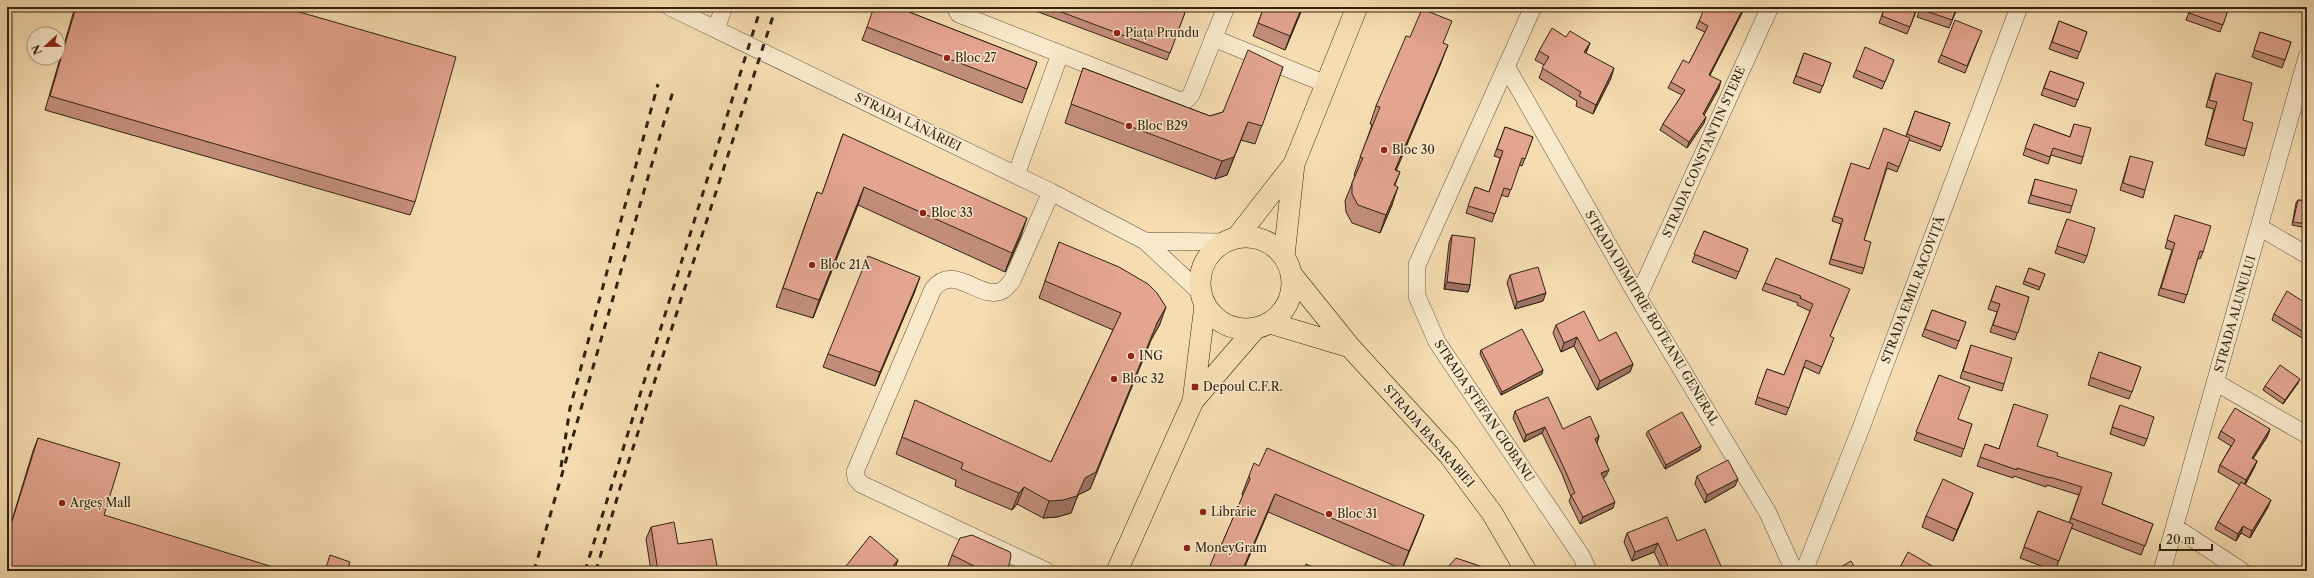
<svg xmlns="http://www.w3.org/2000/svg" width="2314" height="578" viewBox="0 0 2314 578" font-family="'Libre Caslon Text',serif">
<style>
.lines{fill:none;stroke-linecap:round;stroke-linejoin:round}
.minor-casing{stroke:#635139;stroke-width:18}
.major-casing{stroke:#322211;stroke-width:22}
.minor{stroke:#f8e9cc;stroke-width:17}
.major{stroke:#f5ddb1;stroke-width:21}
.rail{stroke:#322211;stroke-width:3;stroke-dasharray:7 7;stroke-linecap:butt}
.wall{fill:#c38d7c;stroke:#322211}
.shaded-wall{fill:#9f7365;stroke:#322211}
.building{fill:#e3a490;stroke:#322211}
.poi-dot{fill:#8f2418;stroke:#f8e9cc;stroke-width:1.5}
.labels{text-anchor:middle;stroke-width:3;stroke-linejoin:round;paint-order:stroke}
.poi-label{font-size:12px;fill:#322211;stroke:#f8e9cc;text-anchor:start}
.street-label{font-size:12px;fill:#322211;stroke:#f8e9cc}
</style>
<rect width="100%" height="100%" fill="#f5ddb1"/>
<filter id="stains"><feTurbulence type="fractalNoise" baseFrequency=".005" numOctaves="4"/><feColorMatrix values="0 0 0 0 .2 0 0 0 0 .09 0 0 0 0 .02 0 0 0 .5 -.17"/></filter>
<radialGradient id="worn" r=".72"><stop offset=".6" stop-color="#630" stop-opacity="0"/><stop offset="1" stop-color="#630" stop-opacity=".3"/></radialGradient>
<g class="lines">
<defs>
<path id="minor" d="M670 7 1051 192 1145 241 1200 292
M955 7 959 14 1178 100H1186L1191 95 1226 7
M1533 7 1417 265V296L1437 342 1582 557 1588 571
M716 29 724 7
M1213 38 1326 84
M1506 66 1638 297 1768 513 1794 571
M1016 175 1060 54
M2259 227 2307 255
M1145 241 1222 242
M1638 297 1770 7
M2215 382 2307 435
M2175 527 2242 571
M1046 571 861 484 856 478 855 472 933 289C955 261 981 303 1003 290 1006 288 1009 284 1012 281L1051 192
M1804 571 1861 428 2019 7
M2162 571 2307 57"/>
<path id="major" d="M1200 283a46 46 0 1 1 92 0a46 46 0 1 1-92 0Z
M1237 237 1294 164 1357 7
M1284 256 1294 164
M1292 275 1350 347 1449 455 1492 513 1526 571
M1270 323 1350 347
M1193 401 1205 305
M1117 571 1193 401 1255 329"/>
</defs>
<!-- minor casing -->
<use href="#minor" class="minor-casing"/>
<!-- major casing -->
<use href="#major" class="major-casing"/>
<!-- minor -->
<use href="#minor" class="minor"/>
<!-- major -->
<use href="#major" class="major"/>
<!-- rail -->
<path class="rail" d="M561 467 570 408 658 84
M534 571 673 91
M585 571 761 7
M596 571 620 488 776 7"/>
</g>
<!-- wall -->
<path class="wall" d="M75 7H282L415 202 410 215 45 110Z
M1025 7H1187L1167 60Z
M1264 7H1303L1285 50 1253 36Z
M1820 7H1833L1832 11Z
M1885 7H1918L1907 34 1879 23Z
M1921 7H1958L1949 28 1917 17Z
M2191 7H2229L2220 32 2186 20Z
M1744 9 1710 75 1719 88 1704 115 1706 117 1704 123 1687 148 1660 130 1663 124 1682 95 1668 88 1671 82 1689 63 1705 32 1696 28 1699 21Z
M909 12 1037 62 1022 103 862 40 867 27Z
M2059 21 2087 32 2077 59 2049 49Z
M2260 32 2291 42 2282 68 2252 57Z
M1410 37 1444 43 1441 63 1396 170 1400 172 1395 185 1392 205 1380 233 1352 223 1346 212 1345 201 1355 176 1354 175 1372 125 1370 124 1376 106Z
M1566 37 1590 43 1586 53 1611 78 1593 114 1576 106 1577 101 1539 78 1544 65 1535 60 1539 51Z
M1979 38 1965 73 1938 62 1941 55Z
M1804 53 1831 63 1820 93 1793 83Z
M1894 60 1882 89 1853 77 1856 70Z
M1283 67 1255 144 1241 140 1227 175 1215 179 1065 123 1083 68 1210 116 1223 112Z
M2050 71 2084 83 2075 107 2041 95Z
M2216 73 2243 120 2246 149 2244 156 2205 145 2214 109 2206 107 2213 81Z
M1915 111 1950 123 1940 151 1909 140 1897 172 1887 168 1864 240V268L1862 274 1829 264 1841 224 1832 221 1849 169H1869L1906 136Z
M2034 124 2070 137 2074 124 2083 157 2081 164 2051 155 2048 164 2023 155Z
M1505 127 1533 137 1522 166 1519 165 1508 197 1501 195 1492 222 1466 213 1475 187 1489 192 1500 158 1494 156Z
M843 134 1021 236 1005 272 858 205 813 318 776 307 817 192 822 194Z
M2307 153V161L2304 159Z
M2130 156 2145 190 2143 198 2120 190 2128 163Z
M2035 179 2072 206 2070 213 2028 203Z
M2298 200 2307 201V228L2292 225 2296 203Z
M2175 215 2203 252 2200 259 2198 258 2184 303 2158 295 2172 250 2165 248Z
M2067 219 2087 256 2084 263 2055 253Z
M1704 231 1748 249 1736 279 1692 262Z
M1452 235 1470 285 1468 292 1444 289 1449 243Z
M1059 242 1160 324 1151 340 1090 489 1078 495 1071 513 1057 517 1043 518 1017 504 1012 510 955 486 956 480 896 454 909 417 1051 462 1113 330 1039 298Z
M2029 268 2045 274 2039 290 2023 284Z
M1510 275 1543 301 1515 309 1507 283Z
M1765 283 1847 296 1830 336 1831 345 1819 374 1804 367 1786 415 1755 404 1767 369 1784 375 1810 311 1797 305 1798 303 1762 290Z
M1996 286 2029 297 2015 340 1990 332 1997 312 1988 309Z
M915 291 875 386 823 367 828 354Z
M2307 304V341L2272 320 2274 314Z
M1932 310 1966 322 1956 349 1922 336Z
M1556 325 1599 341 1633 364 1630 372 1597 390 1574 346 1561 352 1553 333Z
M1971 345 2004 384 2002 391 1960 378Z
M1481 350 1542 374 1501 395 1480 354Z
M2099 352 2141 367 2129 399 2088 385Z
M1939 375 1958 419 1972 424 1961 457 1914 440Z
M2298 383 2283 404 2263 390 2265 386Z
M2014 404 2037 446 2057 456 2102 504 2153 524 2141 555 2071 528 2055 571 2020 558 2038 511 2069 523 2079 495 2047 485 2046 487 2014 476 2013 478 1977 466 1985 444 1999 449Z
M2120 405 2147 439 2144 446 2110 434Z
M1515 411 1563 429 1599 436 1597 443 1606 476 1603 478 1613 508 1580 524 1569 501 1571 497 1562 474 1542 433 1524 442 1513 418Z
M2270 429 2267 437 2253 459 2257 461 2254 468 2245 485 2268 507 2250 538 2241 533 2236 541 2215 529 2218 522 2240 485 2218 472 2220 465 2231 446 2218 438 2221 431Z
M1648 431 1701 446 1700 450 1665 469 1646 434Z
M38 438 104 515 9 530 33 451Z
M1259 466 1424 515 1417 533 1402 569 1268 512 1243 571H1208L1220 548 1243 496 1242 494 1249 476Z
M1697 476 1735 486 1705 503 1695 484Z
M2307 478V499L2302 498Z
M1969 504 1953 541 1922 527 1926 516Z
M651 527 678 544 718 571H651L646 539Z
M1627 533 1677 541 1723 571H1663L1654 552 1632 561 1624 542Z
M952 555 1007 571H958L948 566Z"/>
<!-- shaded-wall -->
<path class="shaded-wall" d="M1302 7H1303L1285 50 1290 36Z
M1744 7V9L1707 81 1709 75Z
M1590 43 1586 52 1580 62 1584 52Z
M1448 45 1441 63 1389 188 1395 170Z
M1614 68 1611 78 1593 114 1596 105Z
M1721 81 1719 88 1701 121 1703 114Z
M1706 117 1704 123 1687 148 1689 142Z
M1248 122 1227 175 1215 179 1222 161Z
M864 187 858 205 813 318 819 300Z
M1398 187 1392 205 1380 233 1386 215Z
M1027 218 1021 236 1005 272 1012 253Z
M920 277 915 291 875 386 880 372Z
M1447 282 1470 285 1468 292 1444 289Z
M1546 293 1543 301 1515 309 1517 302Z
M1166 307 1160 324 1151 340 1090 489 1078 495 1071 513 1057 517 1043 518 1049 501 1157 323Z
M1577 337 1574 346 1561 352 1564 343Z
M1633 364 1630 372 1597 390 1600 381Z
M1543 370 1542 374 1501 395 1502 392Z
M2300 379 2298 383 2283 404 2285 400Z
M1545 427 1542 433 1524 442 1526 435Z
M2270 429 2267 437 2249 465 2252 458Z
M1599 436 1597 443 1592 445 1595 439Z
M1701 446 1700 450 1665 469 1666 465Z
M2257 461 2254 468 2244 487 2246 480Z
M1609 470 1606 476 1599 480 1601 473Z
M1738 479 1735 486 1705 503 1707 495Z
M1024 487 1017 504 1012 510 1019 493Z
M1973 493 1969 504 1953 541 1957 530Z
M1275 494 1268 512 1243 571H1242Z
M2271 500 2268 507 2250 538 2252 531Z
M1615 502 1613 508 1580 524 1583 517Z
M1424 515 1417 533 1402 569 1409 551Z
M2243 526 2241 533 2236 541 2238 534Z
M1658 543 1654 552 1632 561 1635 552Z
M898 560 894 571H889Z
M1009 565 1007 571H1004Z"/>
<!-- building -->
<path class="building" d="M76 7H282L456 57 415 202 50 96Z
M874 7H911L909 12 1037 62 1027 89 867 27Z
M1048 7H1187L1170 53Z
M1264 7H1302L1290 36 1258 23Z
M1705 7H1744L1709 75 1721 81 1703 114 1706 117 1689 142 1663 124 1685 90 1671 82 1683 60 1689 63 1708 26 1699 21Z
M1885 7H1917L1910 27 1882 16Z
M1921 7H1957L1952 20 1920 9Z
M2191 7H2229L2223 25 2189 13Z
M1422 9 1452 21 1443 43 1448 45 1395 170 1400 172 1394 185 1398 187 1386 215 1358 205 1352 194V183L1363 158 1360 157 1380 107 1376 106 1406 36 1410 37Z
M1955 20 1982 31 1967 66 1941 55Z
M2059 21 2087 32 2080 52 2052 42Z
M1552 28 1566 37 1570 31 1590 43 1584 52 1614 68 1596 105 1579 96 1581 92 1542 68 1549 57 1539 51Z
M2260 32 2291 42 2285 60 2254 50Z
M1865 47 1894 60 1885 82 1856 70Z
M1248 50 1283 67 1262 126 1248 122 1234 157 1222 161 1071 104 1083 68 1210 116 1223 112Z
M1804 53 1831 63 1823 86 1796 76Z
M2050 71 2084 83 2078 100 2044 88Z
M2216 73 2252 83 2243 120 2253 123 2246 149 2207 138 2217 102 2209 100Z
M1915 111 1950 123 1942 147 1907 134Z
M2034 124 2070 137 2074 124 2091 128 2083 157 2053 148 2050 157 2025 148Z
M1505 127 1533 137 1525 159 1522 158 1511 190 1504 188 1495 214 1468 206 1475 187 1489 192 1503 151 1497 149Z
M1884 128 1910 138 1899 167 1888 162 1864 240 1871 242 1864 268 1831 259 1843 219 1834 216 1851 163 1869 169Z
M843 134 1027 218 1012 253 864 187 819 300 783 288 817 192 822 194Z
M2130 156 2153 162 2145 190 2123 183Z
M2035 179 2077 190 2072 206 2031 195Z
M2298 200 2307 201V224L2293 222Z
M2175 215 2211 226 2203 252 2200 251 2187 295 2161 288 2175 243 2167 240Z
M2067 219 2095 228 2087 256 2057 246Z
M1704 231 1748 249 1739 272 1694 254Z
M1452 235 1475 238 1470 285 1447 282Z
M1059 242 1119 267 1148 284 1157 293 1166 307 1157 323 1096 472 1085 478 1077 496 1063 500 1049 501 1024 487 1019 493 961 469 963 463 902 437 915 400 1051 462 1121 313 1045 281Z
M868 256 920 277 880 372 828 354Z
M1776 258 1850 289 1830 336 1834 338 1822 367 1806 360 1789 408 1757 397 1767 369 1784 375 1813 304 1800 298 1801 296 1765 283Z
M1538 267 1546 293 1517 302 1510 275Z
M2029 268 2045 274 2040 287 2024 281Z
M1996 286 2029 297 2018 333 1993 325 2000 304 1991 301Z
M2287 291 2307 304V334L2274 314Z
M1932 310 1966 322 1959 341 1925 329Z
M1584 311 1599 341 1616 332 1633 364 1600 381 1577 337 1564 343 1556 325Z
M1522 329 1543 370 1502 392 1481 350Z
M1971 345 2012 358 2004 384 1963 371Z
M2099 352 2141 367 2132 392 2090 377Z
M2280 365 2300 379 2285 400 2265 386Z
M1939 375 1970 387 1958 419 1972 424 1964 449 1916 432Z
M1548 397 1563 429 1590 416 1599 436 1595 439 1609 470 1601 473 1615 502 1583 517 1571 495 1575 493 1564 468 1545 427 1526 435 1515 411Z
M2014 404 2048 415 2037 446 2058 453 2057 456 2112 473 2102 504 2153 524 2145 546 2071 518 2082 487 2050 477V478L2017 468V470L1980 457 1985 444 1999 449Z
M2120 405 2154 417 2147 439 2112 427Z
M2235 408 2270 429 2252 458 2257 461 2246 480 2220 465 2235 440 2221 431Z
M1682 412 1701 446 1666 465 1648 431Z
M38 438 120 463 104 515 286 571H7V530L9 531Z
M1267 448 1424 515 1409 551 1275 494 1242 571H1208L1218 546 1220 548 1250 479 1249 476 1254 463 1259 466Z
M1728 460 1738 479 1707 495 1697 476Z
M1943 479 1973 493 1957 530 1926 516Z
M2241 482 2271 500 2252 531 2243 526 2238 534 2218 522Z
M2307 482V491L2305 490Z
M2038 511 2073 524 2059 561 2024 547Z
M1667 517 1677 541 1705 529 1723 571H1670L1658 543 1635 552 1627 533Z
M674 522 678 544 712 539 718 571H658L651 527Z
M972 535 1010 552 1011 556 1009 565 1004 571H984L952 555 960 538Z
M870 536 898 560 889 571H842Z
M1908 552 1934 567 1932 571H1898Z
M330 555 350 562 347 571H325Z
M1456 558 1483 567 1484 571H1445L1446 569Z
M1851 561 1857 571H1834Z
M1306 564 1322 571H1303Z
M788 568 795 571H786Z"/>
<!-- markers -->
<g class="poi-dot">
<circle cx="1117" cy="33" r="4"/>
<circle cx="947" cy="58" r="4"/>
<circle cx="1129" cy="126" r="4"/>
<circle cx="1384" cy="150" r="4"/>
<circle cx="923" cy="213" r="4"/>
<circle cx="812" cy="265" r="4"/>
<circle cx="1131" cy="356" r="4"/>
<circle cx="1114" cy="379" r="4"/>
<rect x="1191" y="383" width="8" height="8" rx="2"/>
<circle cx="62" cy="503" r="4"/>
<circle cx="1203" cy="512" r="4"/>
<circle cx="1329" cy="514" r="4"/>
<circle cx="1187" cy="548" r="4"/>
</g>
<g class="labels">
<!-- poi labels -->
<g class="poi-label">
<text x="1125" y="37">Piața Prundu</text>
<text x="955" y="62">Bloc 27</text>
<text x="1137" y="130">Bloc B29</text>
<text x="1392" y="154">Bloc 30</text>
<text x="931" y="217">Bloc 33</text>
<text x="820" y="269">Bloc 21A</text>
<text x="1139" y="360">ING</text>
<text x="1122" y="383">Bloc 32</text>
<text x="1203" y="391">Depoul C.F.R.</text>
<text x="70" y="507">Argeș Mall</text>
<text x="1211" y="516">Librărie</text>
<text x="1337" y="518">Bloc 31</text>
<text x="1195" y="552">MoneyGram</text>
</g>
<!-- street labels -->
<g class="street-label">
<text transform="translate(908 122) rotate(26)" y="4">STRADA LÂNĂRIEI</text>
<text transform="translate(1704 152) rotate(-66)" y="4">STRADA CONSTANTIN STERE</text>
<text transform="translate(1913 290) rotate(-69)" y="4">STRADA EMIL RACOVIȚĂ</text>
<text transform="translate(2235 314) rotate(-74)" y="4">STRADA ALUNULUI</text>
<text transform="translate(1652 318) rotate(59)" y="4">STRADA DIMITRIE BOTEANU GENERAL</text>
<text transform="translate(1484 411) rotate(56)" y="4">STRADA ȘTEFAN CIOBANU</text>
<text transform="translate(1429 436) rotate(49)" y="4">STRADA BASARABIEI</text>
</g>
</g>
<!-- margin -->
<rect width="2314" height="578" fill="none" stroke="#f5ddb1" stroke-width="24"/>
<rect x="8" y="8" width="2298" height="562" fill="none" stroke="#322211" stroke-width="2"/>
<rect x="12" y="12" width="2290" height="554" fill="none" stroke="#322211"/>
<!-- north arrow -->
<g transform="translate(46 46) rotate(248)"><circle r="19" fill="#f8e9cc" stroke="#a99981"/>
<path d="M0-3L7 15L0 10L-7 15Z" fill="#8f2418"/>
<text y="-6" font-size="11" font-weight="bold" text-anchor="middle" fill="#322211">N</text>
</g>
<!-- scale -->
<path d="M2160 544v6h52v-6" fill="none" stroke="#322211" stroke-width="2"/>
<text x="2166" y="544" font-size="12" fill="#322211" stroke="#f8e9cc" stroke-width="3" paint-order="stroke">20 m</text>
<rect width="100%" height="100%" filter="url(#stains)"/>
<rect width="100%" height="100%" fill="url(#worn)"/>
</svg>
